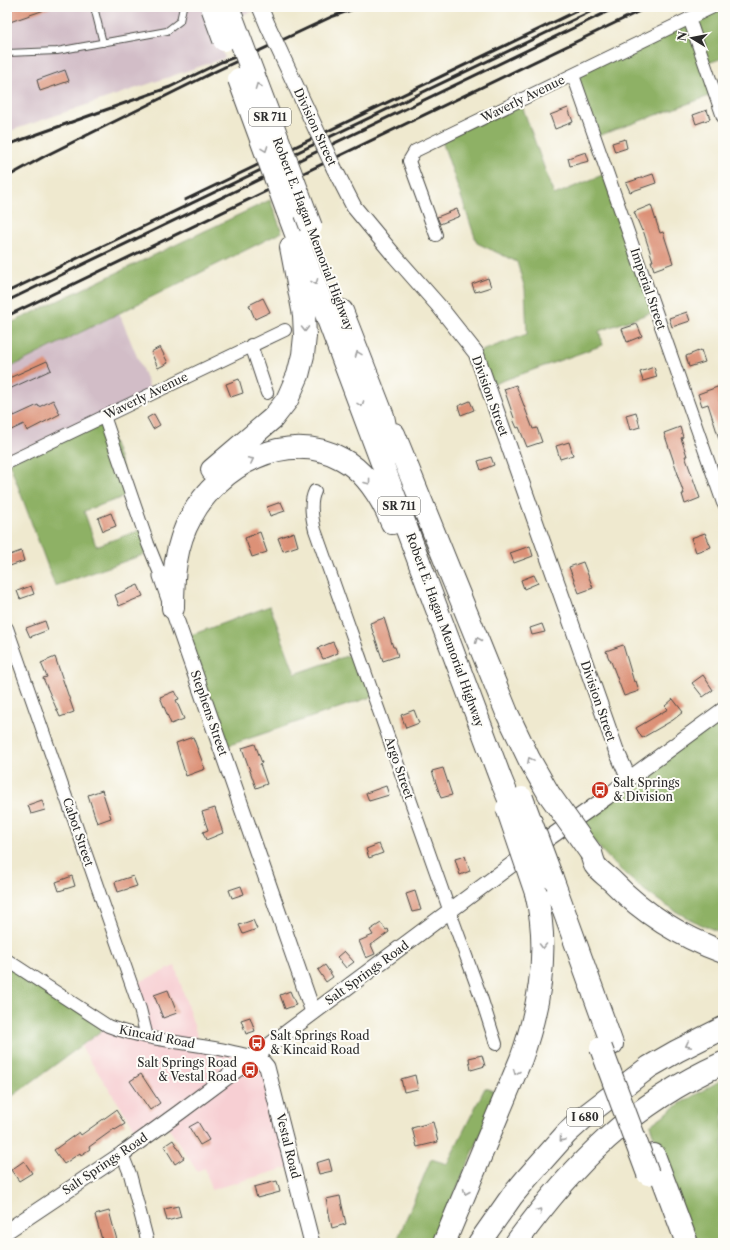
<svg xmlns="http://www.w3.org/2000/svg" width="730" height="1250" viewBox="0 0 730 1250" font-family="'Libre Caslon Text',serif">
<style>
.built{fill:#f7cfd3}
.industrial{fill:#d2bdc7}
.forest{fill:#8eb165;stroke:#5c6e48}
.building{fill:#dc9177}
.lines{fill:none;stroke-linecap:round;stroke-linejoin:round}
.service-casing{stroke:#484844;stroke-width:8}
.minor-casing{stroke:#484844;stroke-width:14}
.tertiary-casing{stroke:#484844;stroke-width:17}
.motorway-casing{stroke:#484844;stroke-width:24}
.service{stroke:#fff;stroke-width:6}
.minor{stroke:#fff;stroke-width:12}
.tertiary{stroke:#fff;stroke-width:15}
.motorway{stroke:#fff;stroke-width:22}
.rail{stroke:#2b2b2b;stroke-width:3}
.tertiary-bridge-casing{stroke:#484844;stroke-width:17;stroke-linecap:butt}
.motorway-bridge-casing{stroke:#484844;stroke-width:24;stroke-linecap:butt}
.tertiary-bridge{stroke:#fff;stroke-width:15}
.motorway-bridge{stroke:#fff;stroke-width:22}
.oneway{stroke:#a0a0a0}
.labels{text-anchor:middle;stroke-width:4;stroke-linejoin:round;paint-order:stroke}
.shield{fill:#fdfcf7;stroke:#6a6a68;stroke-width:1}
.shield-label{font-size:11px;font-weight:bold;fill:#2b2b2b}
.street-label{font-size:12px;fill:#2b2b2b;stroke:#fdfcf7}
.poi-label{font-size:12px;fill:#2b2b2b;stroke:#fdfcf7;text-anchor:start}
</style>
<rect width="100%" height="100%" fill="#fdfcf7"/>
<filter id="ink" filterUnits="userSpaceOnUse"><feTurbulence type="fractalNoise" baseFrequency=".025" numOctaves="2"/><feDisplacementMap in="SourceGraphic" scale="8" xChannelSelector="R" yChannelSelector="G"/><feConvolveMatrix kernelMatrix="1 2 1 2 8 2 1 2 1" color-interpolation-filters="sRGB"/></filter>
<filter id="wash" filterUnits="userSpaceOnUse"><feTurbulence type="fractalNoise" baseFrequency=".012" numOctaves="4" result="noise"/><feDisplacementMap in="SourceGraphic" scale="16" xChannelSelector="R" yChannelSelector="G"/><feGaussianBlur stdDeviation="0.9" result="paint"/><feColorMatrix in="noise" values="0 0 0 0 0 0 0 0 0 0 0 0 0 0 0 0 0 1.4 0 .05"/><feComposite in="paint" operator="in"/></filter>
<g filter="url(#wash)">
<rect width="100%" height="100%" fill="#efe9cf"/>
<!-- built -->
<path class="built" d="M175 966 200 1045 262 1061 293 1166 211 1190 205 1168 197 1171 165 1123 142 1139 81 1047 108 1026 147 1037 132 985Z"/>
<!-- industrial -->
<path class="industrial" d="M7 7H205L225 58 7 132Z
M238 7H268L241 15Z
M119 313 152 393 7 463V369Z"/>
<!-- forest -->
<path class="forest" d="M713 7H723V58L705 64 715 94 595 137 573 75Z
M520 100 554 195 607 173 656 311 599 331 603 345 488 386 476 353 527 334 525 289 517 262 477 243 441 138Z
M270 200 282 232 7 369V325Z
M104 416 132 494 84 511 96 546 143 529 151 552 55 586 9 462Z
M270 606 295 674 358 652 374 696 221 748 183 638Z
M723 710V933C678 918 636 888 604 853 596 845 590 835 583 826L607 797Z
M7 960 108 1026 7 1100Z
M723 1079V1243H693L650 1125 681 1103Z
M485 1088 499 1093 433 1243H396L431 1159 447 1164Z"/>
<g id="blocks">
<!-- building -->
<path class="building" d="M7 7H50V8L7 23Z
M65 70 69 81 40 91 37 80Z
M568 108 573 122 555 129 550 115Z
M707 110 710 119 696 124 693 115Z
M625 139 627 148 615 152 612 143Z
M586 152 589 161 570 166 568 158Z
M653 174 656 183 630 192 626 183Z
M651 205 660 233 663 232 673 263 654 270 651 261H653L643 230 642 231 634 212Z
M457 209 460 216 440 224 437 217Z
M488 278 491 287 475 292 472 284Z
M263 298 270 312 255 319 249 305Z
M687 312 690 321 672 327 669 318Z
M637 324 642 336 627 342 622 329Z
M160 347 168 363 158 368 151 352Z
M701 350 705 362 689 367 686 356Z
M47 361 51 370 7 390V379Z
M654 367 657 377 643 381 640 372Z
M239 379 243 393 231 397 226 384Z
M516 385 533 429 537 428 542 442 527 447 519 427 517 428 513 419 514 418 504 389Z
M720 386 723 397V399L719 400 723 412V444L721 445 708 404 702 406 698 394Z
M53 400 60 414 27 431 24 424 7 432V401L14 416 38 405 39 407Z
M470 401 474 410 461 415 458 406Z
M636 412 640 427 630 430 626 415Z
M154 414 160 425 153 429 147 418Z
M680 427 683 437 681 438 687 456H685L700 498 685 504 682 494H684L677 474H678L664 433Z
M569 442 573 455 560 459 556 446Z
M491 457 494 465 481 470 478 461Z
M281 502 285 511 270 516 267 507Z
M111 513 116 526 103 531 98 518Z
M260 532 267 552 252 557 245 538Z
M294 532 298 546 283 551 278 538Z
M705 533 711 547 696 552 691 538Z
M530 546 533 556 514 563 510 553Z
M21 551 24 561 7 567V556Z
M583 562 593 588 579 593 569 567Z
M534 575 538 583 524 589 521 580Z
M138 585 143 596 119 606 115 595Z
M31 586 34 594 20 599 17 591Z
M384 618 393 647H395L398 656 383 661 370 623Z
M45 621 48 630 30 637 26 628Z
M542 624 545 632 532 635 530 628Z
M333 642 338 653 323 659 318 648Z
M623 645 634 682 636 681 639 691 624 696 610 659H609L606 651Z
M55 657 74 712 60 717 43 678 47 677 41 663Z
M703 675 713 690 703 697 692 683Z
M175 691 179 699 176 700 184 719 171 724 160 697Z
M673 699 683 712 673 720 642 738 636 728 668 709 665 706Z
M414 710 419 723 406 728 401 715Z
M193 737 205 769 186 776 176 743Z
M255 744 262 763 260 764 267 784 256 788 242 748Z
M443 768 452 795 441 798 432 771Z
M386 786 389 795 369 801 366 793Z
M102 790 111 818 97 823 88 795Z
M42 800 45 810 31 814 28 805Z
M215 808 223 833 206 840 203 832 208 830 202 812Z
M379 844 383 853 369 858 366 849Z
M465 856 470 871 460 875 455 859Z
M72 876 75 886 59 891 56 882Z
M133 876 137 886 118 892 115 882Z
M241 886 244 894 232 898 229 890Z
M415 891 421 910 412 912 406 894Z
M253 920 257 929 243 934 239 925Z
M381 923 386 930 388 929 389 932 371 945 375 954 366 958 359 941 373 935 370 930Z
M344 951 354 962 346 968 337 957Z
M325 965 333 977 326 982 318 970Z
M168 990 177 1013 163 1018 154 995Z
M290 991 296 1005 285 1009 280 995Z
M250 1017 255 1031 246 1034 241 1020Z
M482 1055 485 1066 471 1070 469 1058Z
M141 1074 160 1103 150 1110 130 1081Z
M415 1075 418 1089 404 1092 401 1079Z
M116 1110 125 1124 115 1130 114 1129 89 1147 90 1149 81 1155 80 1153 64 1164 54 1150 79 1132 81 1135Z
M198 1122 209 1140 200 1145 189 1127Z
M433 1122 438 1142 417 1147 412 1128Z
M173 1140 184 1158 175 1164 164 1146Z
M329 1159 332 1171 319 1174 316 1163Z
M24 1161 32 1173 19 1181 11 1170Z
M277 1181 280 1192 257 1198 254 1187Z
M340 1196 346 1224 332 1228 326 1199Z
M178 1206 181 1217 167 1221 164 1209Z
M109 1211 117 1240 103 1243 95 1215Z"/>
</g>
</g>
<g filter="url(#ink)">
<use href="#blocks" fill-opacity="0" stroke="#484844" stroke-width="1"/>
<g class="lines">
<defs>
<path id="service" d="M94 7 103 43
M7 53 57 51 167 31 180 21 183 7"/>
<path id="minor" d="M689 18 723 117
M573 75 723 503
M436 235 409 161 415 151 713 7
M251 345 267 393
M104 416 148 544 161 576
M7 463 285 330
M315 491C309 503 312 518 315 530L450 912 481 997 496 1044
M7 628 140 1009 147 1037
M7 960 108 1026C142 1039 179 1042 214 1048 227 1050 240 1054 253 1056
M122 1154 130 1174 148 1243"/>
<path id="tertiary" d="M260 7 268 26
M334 168 354 207 393 254 438 305 476 353 616 750 629 779
M161 576 313 1012
M253 1056 262 1061 267 1067 312 1243
M7 1231 122 1154 180 1112 518 860 607 797 629 779 723 710"/>
<path id="motorway" d="M287 210 501 780 511 804
M342 311 383 416 388 441 393 454
M394 434 507 713 529 759 549 794
M212 470 273 418 287 400 298 375 303 355 305 336 304 315 291 247
M173 608C173 577 175 545 191 517 218 466 287 428 342 459 366 472 382 499 392 523
M591 853C592 857 593 861 595 865 599 871 607 876 613 882 644 914 682 937 723 952
M552 878 612 1044
M654 1155 687 1243
M444 1243 521 1059C540 1006 550 950 536 893
M479 1243 512 1196 527 1178 567 1133 589 1113 649 1067 677 1051 723 1028
M516 1243C574 1163 632 1104 723 1063"/>
</defs>
<!-- service casing -->
<use href="#service" class="service-casing"/>
<!-- minor casing -->
<use href="#minor" class="minor-casing"/>
<!-- tertiary casing -->
<use href="#tertiary" class="tertiary-casing"/>
<!-- motorway casing -->
<use href="#motorway" class="motorway-casing"/>
<!-- service -->
<use href="#service" class="service"/>
<!-- minor -->
<use href="#minor" class="minor"/>
<!-- tertiary -->
<use href="#tertiary" class="tertiary"/>
<!-- motorway -->
<use href="#motorway" class="motorway"/>
<!-- rail -->
<path class="rail" d="M7 145 170 87 221 62 238 56
M7 177 45 156 212 73 331 17 359 7
M185 200 585 7
M7 292 600 7
M7 301 617 7
M7 316 648 7"/>
<defs>
<path id="tertiary-bridge" d="M268 26 334 168"/>
<path id="motorway-bridge" d="M212 7 224 40
M228 7 311 227
M239 79 287 210
M549 794 591 853
M522 798 552 878
M507 808 536 893
M601 1048 648 1174"/>
</defs>
<!-- tertiary-bridge casing -->
<use href="#tertiary-bridge" class="tertiary-bridge-casing"/>
<!-- motorway-bridge casing -->
<use href="#motorway-bridge" class="motorway-bridge-casing"/>
<!-- tertiary-bridge -->
<use href="#tertiary-bridge" class="tertiary-bridge"/>
<!-- motorway-bridge -->
<use href="#motorway-bridge" class="motorway-bridge"/>
</g>
<!-- one-way arrows -->
<defs><path id="oneway-chevron" d="M-2-3.5L2.5 0L-2 3.5" fill="none" stroke-width="1.6" stroke-linecap="round" stroke-linejoin="round"/></defs>
<g class="oneway">
<use href="#oneway-chevron" transform="translate(258 86) rotate(-111)"/>
<use href="#oneway-chevron" transform="translate(265 149) rotate(70)"/>
<use href="#oneway-chevron" transform="translate(315 282) rotate(69)"/>
<use href="#oneway-chevron" transform="translate(305 329) rotate(89)"/>
<use href="#oneway-chevron" transform="translate(358 354) rotate(-111)"/>
<use href="#oneway-chevron" transform="translate(361 404) rotate(70)"/>
<use href="#oneway-chevron" transform="translate(251 460) rotate(-27)"/>
<use href="#oneway-chevron" transform="translate(368 482) rotate(53)"/>
<use href="#oneway-chevron" transform="translate(478 640) rotate(-112)"/>
<use href="#oneway-chevron" transform="translate(530 760) rotate(-118)"/>
<use href="#oneway-chevron" transform="translate(543 946) rotate(90)"/>
<use href="#oneway-chevron" transform="translate(688 1045) rotate(153)"/>
<use href="#oneway-chevron" transform="translate(516 1072) rotate(112)"/>
<use href="#oneway-chevron" transform="translate(562 1139) rotate(131)"/>
<use href="#oneway-chevron" transform="translate(466 1192) rotate(113)"/>
<use href="#oneway-chevron" transform="translate(539 1211) rotate(-54)"/>
</g>
</g>
<!-- icons -->
<defs>
<symbol id="bus-disc" viewBox="-11 -11 22 22"><circle r="9.5" fill="#c8321e" stroke="#fdfcf7"/><path d="M-5-6H5V4H4V6H2V4H-2V6H-4V4H-5ZM-3.5-4V0h7V-4ZM-3.5 1.2v1.5H-2V1.2ZM2 1.2v1.5H3.5V1.2Z" fill="#fff"/></symbol>
</defs>
<g fill-rule="evenodd">
<use href="#bus-disc" x="590" y="780" width="20" height="20"/>
<use href="#bus-disc" x="247" y="1033" width="20" height="20"/>
<use href="#bus-disc" x="240" y="1060" width="20" height="20"/>
</g>
<g class="labels">
<!-- shield labels -->
<g class="shield">
<rect x="249" y="108" width="42" height="18" rx="3"/>
<rect x="378" y="497" width="42" height="18" rx="3"/>
<rect x="567" y="1108" width="36" height="18" rx="3"/>
</g>
<g class="shield-label">
<text x="270" y="121">SR 711</text>
<text x="399" y="510">SR 711</text>
<text x="585" y="1121">I 680</text>
</g>
<!-- street labels -->
<g class="street-label">
<text transform="translate(523 99) rotate(-26)" y="4">Waverly Avenue</text>
<text transform="translate(315 127) rotate(65)" y="4">Division Street</text>
<text transform="translate(313 234) rotate(69)" y="4">Robert E. Hagan Memorial Highway</text>
<text transform="translate(648 289) rotate(71)" y="4">Imperial Street</text>
<text transform="translate(146 396) rotate(-26)" y="4">Waverly Avenue</text>
<text transform="translate(490 396) rotate(70)" y="4">Division Street</text>
<text transform="translate(445 630) rotate(70)" y="4">Robert E. Hagan Memorial Highway</text>
<text transform="translate(598 701) rotate(71)" y="4">Division Street</text>
<text transform="translate(209 713) rotate(71)" y="4">Stephens Street</text>
<text transform="translate(399 768) rotate(71)" y="4">Argo Street</text>
<text transform="translate(78 832) rotate(71)" y="4">Cabot Street</text>
<text transform="translate(367 973) rotate(-36)" y="4">Salt Springs Road</text>
<text transform="translate(157 1037) rotate(11)" y="4">Kincaid Road</text>
<text transform="translate(288 1146) rotate(76)" y="4">Vestal Road</text>
<text transform="translate(105 1164) rotate(-34)" y="4">Salt Springs Road</text>
</g>
<!-- poi labels -->
<g class="poi-label">
<text x="613" y="787">Salt Springs<tspan x="613" dy="14">&amp; Division</tspan></text>
<text x="270" y="1040">Salt Springs Road<tspan x="270" dy="14">&amp; Kincaid Road</tspan></text>
<text x="237" y="1067" text-anchor="end">Salt Springs Road<tspan x="237" dy="14">&amp; Vestal Road</tspan></text>
</g>
</g>
<!-- margin -->
<rect width="730" height="1250" fill="none" stroke="#fdfcf7" stroke-width="24"/>
<!-- north arrow -->
<g transform="translate(692 38) rotate(280)" stroke="#fdfcf7" stroke-width="3" paint-order="stroke">
<path d="M0-3L7 15L0 10L-7 15Z" fill="#2b2b2b"/>
<text y="-6" font-size="11" font-weight="bold" text-anchor="middle" fill="#2b2b2b">N</text>
</g>
</svg>
